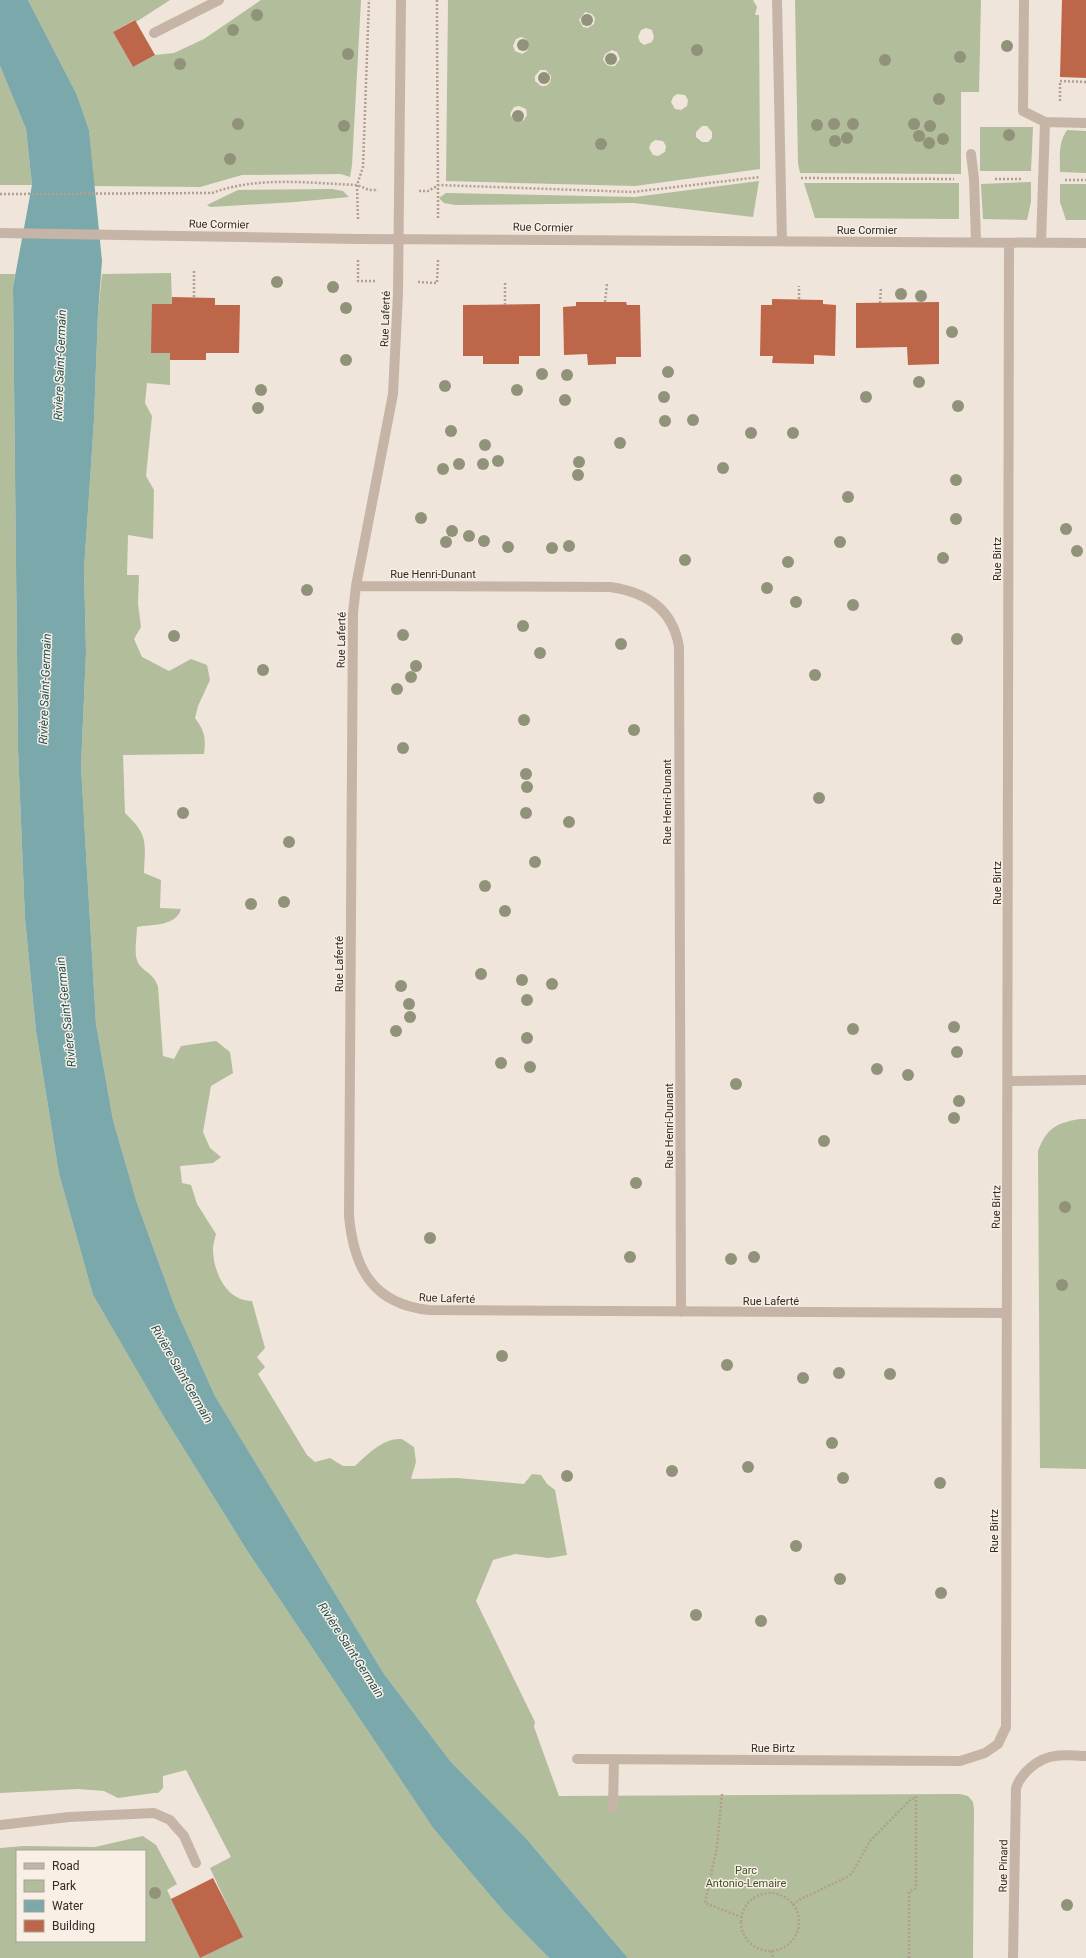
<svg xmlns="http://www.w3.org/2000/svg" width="1086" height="1958" viewBox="0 0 1086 1958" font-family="Roboto,sans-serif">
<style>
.green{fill:#b1bd9b;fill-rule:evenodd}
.water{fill:#7ba8aa}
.building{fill:#bd664a}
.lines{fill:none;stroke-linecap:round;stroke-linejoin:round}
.path{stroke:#b29f91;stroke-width:2.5;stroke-dasharray:2 2;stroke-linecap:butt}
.minor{stroke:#c6b5a7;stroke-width:10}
.tree{fill:#90937a}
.labels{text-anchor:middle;stroke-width:3;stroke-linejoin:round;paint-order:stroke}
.street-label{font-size:11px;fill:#332b27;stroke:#f8efe5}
.park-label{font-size:11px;fill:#43502c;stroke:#f8efe5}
.water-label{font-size:12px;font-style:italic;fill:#1f4e52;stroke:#f8efe5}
</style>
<rect width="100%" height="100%" fill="#efe5da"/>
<!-- green -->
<path class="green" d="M28 0H170L136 22 134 20 113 32 133 67 155 55 174 53 204 39 261 0H361L352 165 350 177 341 174 242 175 200 187 94 186 89 130 77 95Z
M448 0H753L757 7 755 15H759L760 169 635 186 446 181ZM585 12 592 14 595 18 594 24 588 28 583 27 579 20ZM646 28 652 30 654 37 652 42 644 45 640 42 638 37 641 30ZM521 37 526 39 529 46 527 51 522 54 515 51 513 46 516 39ZM612 50 617 52 620 59 615 66C609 67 605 65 603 59L605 54ZM540 70H546L551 76C551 83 548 87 541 86L535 81V76ZM677 94 685 95 688 100 687 106 681 110 675 109 671 102 673 97ZM519 106 526 109 527 115 524 120 519 122 514 121 510 114 514 107ZM702 126H707L712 132V138L708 142H702L696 137V132ZM655 140 663 141 666 146 665 152 658 156 653 155 649 148 651 143Z
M795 0H981L979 92H961V174L800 173 798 163Z
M0 66 26 129 32 185H0Z
M980 127H1033L1031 171H980Z
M1067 130 1086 131V173L1060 172C1060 157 1058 143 1067 130Z
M759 181 753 217 634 203 455 205 444 203 439 198 446 193 635 197Z
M1031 182V202L1027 220 983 219 981 184Z
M804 183H959V219L815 218Z
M1060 184H1086V220H1066L1060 202Z
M332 189 343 191 349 197 295 202 210 207 207 205 238 190Z
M171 273 172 304 151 353H170V385L147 383 145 403 152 416 146 476 154 490 153 539 128 535 127 575H139L138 604 141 627 134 639 142 657 169 671 191 659 207 665 210 680 198 706 195 718C205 731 206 739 204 754L123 755 125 813C149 836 145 842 144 873L161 880 160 908 181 909C176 927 151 924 137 927 137 935 134 952 137 960 140 971 154 972 158 987L163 1056 174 1059 181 1046 216 1041 230 1052 233 1073 211 1086 203 1132 210 1148 221 1157 213 1163 180 1166 182 1183 191 1185 197 1204 216 1234C215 1239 213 1244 213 1249 213 1271 226 1301 252 1301L265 1348 257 1357 265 1367 258 1374 307 1455 315 1462 330 1458 343 1466H355C367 1455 383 1438 401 1439 405 1440 410 1445 414 1447L416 1462 411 1479 458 1478 524 1484 532 1474 541 1475 547 1484 555 1490 567 1555 549 1558 515 1554 493 1560 476 1601 535 1722 534 1727 559 1796 960 1794 968 1796 973 1802 974 1809 973 1958H628L524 1836 451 1762 384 1674 215 1396 175 1307 137 1203 113 1120 96 1024 81 767 86 652 84 570 94 420 98 313 102 274Z
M0 274H15L13 287 18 749 25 919 36 1031 59 1174 93 1295 161 1412 246 1549 433 1828 506 1914 549 1958H0V1848L24 1846 95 1847 143 1836 156 1845 177 1884 167 1890 200 1958 242 1937 210 1868 231 1857 186 1770 163 1776V1788L158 1793H154L118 1798 104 1791 78 1789 0 1793ZM17 1851H145V1941H17Z
M1080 1119H1086V1469L1040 1468 1038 1151C1047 1128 1056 1123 1080 1119Z"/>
<!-- water -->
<path class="water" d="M0 0H28L77 95 89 130 102 261 98 313 94 420 84 570 86 652 81 767 96 1024 113 1120 137 1203 175 1307 215 1396 384 1674 451 1762 524 1836 628 1958H549L506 1914 433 1828 246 1549 161 1412 93 1295 59 1174 36 1031 25 919 18 749 13 287 32 185 26 129 0 66Z"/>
<!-- building -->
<path class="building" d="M1062 0H1086V78L1060 77Z
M135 20 155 55 133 67 113 32Z
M172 297 215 298V305H240L239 353H206V360H170V353H151L152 304H172Z
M772 299 823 300V304L836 305 835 356 814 355V364L772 363 773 356H760L761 305H772Z
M576 302H626L627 305H640L641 357H616V364L588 365 587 354 564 355 563 307 576 306Z
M939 302V364L908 365 907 347 856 348V303Z
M540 304V356H519V364H483V356H463V305Z
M213 1878 243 1937 200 1958 171 1899Z"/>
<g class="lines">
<!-- path -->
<path class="path" d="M437 0C437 73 438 146 438 219
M1060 101V81L1086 82
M801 178 954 179
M995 179H1022
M1065 180H1086
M419 191H428L439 185 633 192 760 177
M0 194 212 193C258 176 308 183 357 185L369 190H378
M358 219 357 185 363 167 369 0
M358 260V281H377
M194 271V298
M418 282 437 283 438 260
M799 299V286
M605 302 607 284
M880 303 881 287
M505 305V283
M722 1794 717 1847 705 1903 741 1917
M741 1922a29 29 0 1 1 58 0a29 29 0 1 1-58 0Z
M793 1905 799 1900 847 1877 852 1873 870 1841 911 1799 915 1798
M771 1951 773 1958
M909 1958V1892L916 1888V1794"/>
<!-- minor -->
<path class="minor" d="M401 0 398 294 393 394 356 586 353 613 349 1216C354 1269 373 1304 429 1310L1007 1313
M777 0 782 241
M1024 0 1023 111 1045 122 1086 123
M154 33 219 0
M971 154 974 179 976 242
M0 233 358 239 1086 243
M1041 243 1045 122
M356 586 610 587C646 592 673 609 679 647L681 1312
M1009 1081 1086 1080
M577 1759 960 1761 985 1753 998 1744 1006 1727 1009 243
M613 1808 614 1759
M0 1825 69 1817 154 1813 170 1820 176 1827 184 1836 196 1863
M1013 1958 1016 1788C1021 1773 1038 1758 1055 1756 1065 1754 1076 1756 1086 1756"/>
</g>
<!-- trees -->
<g class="tree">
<circle cx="257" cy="15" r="6"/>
<circle cx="587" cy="20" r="6"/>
<circle cx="233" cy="30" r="6"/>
<circle cx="523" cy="45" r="6"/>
<circle cx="1007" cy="46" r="6"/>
<circle cx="697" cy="50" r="6"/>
<circle cx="348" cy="54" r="6"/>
<circle cx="960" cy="57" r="6"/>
<circle cx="611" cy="59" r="6"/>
<circle cx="885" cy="60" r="6"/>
<circle cx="180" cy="64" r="6"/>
<circle cx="544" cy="78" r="6"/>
<circle cx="939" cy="99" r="6"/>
<circle cx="518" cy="116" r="6"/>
<circle cx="238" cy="124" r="6"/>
<circle cx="834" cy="124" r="6"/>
<circle cx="853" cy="124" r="6"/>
<circle cx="914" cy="124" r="6"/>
<circle cx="817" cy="125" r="6"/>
<circle cx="344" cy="126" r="6"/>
<circle cx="930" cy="126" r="6"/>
<circle cx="1009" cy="135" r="6"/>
<circle cx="919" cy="136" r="6"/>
<circle cx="847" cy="138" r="6"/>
<circle cx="943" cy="139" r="6"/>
<circle cx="835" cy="141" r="6"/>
<circle cx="929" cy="143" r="6"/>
<circle cx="601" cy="144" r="6"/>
<circle cx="230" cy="159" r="6"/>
<circle cx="277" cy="282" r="6"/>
<circle cx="333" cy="287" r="6"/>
<circle cx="901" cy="294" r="6"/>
<circle cx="921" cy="296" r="6"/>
<circle cx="346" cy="308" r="6"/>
<circle cx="952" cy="332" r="6"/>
<circle cx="346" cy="360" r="6"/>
<circle cx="668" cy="372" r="6"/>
<circle cx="542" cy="374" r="6"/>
<circle cx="567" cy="375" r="6"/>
<circle cx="919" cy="382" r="6"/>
<circle cx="445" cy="386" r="6"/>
<circle cx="261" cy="390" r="6"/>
<circle cx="517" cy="390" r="6"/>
<circle cx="664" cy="397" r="6"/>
<circle cx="866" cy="397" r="6"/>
<circle cx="565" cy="400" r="6"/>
<circle cx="958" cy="406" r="6"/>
<circle cx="258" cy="408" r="6"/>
<circle cx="693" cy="420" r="6"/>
<circle cx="665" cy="421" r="6"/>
<circle cx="451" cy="431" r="6"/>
<circle cx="751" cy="433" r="6"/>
<circle cx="793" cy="433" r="6"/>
<circle cx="620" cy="443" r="6"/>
<circle cx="485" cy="445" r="6"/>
<circle cx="498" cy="461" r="6"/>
<circle cx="579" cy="462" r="6"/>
<circle cx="459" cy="464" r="6"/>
<circle cx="483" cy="464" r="6"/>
<circle cx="723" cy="468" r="6"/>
<circle cx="443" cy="469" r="6"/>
<circle cx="578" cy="475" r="6"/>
<circle cx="956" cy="480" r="6"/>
<circle cx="848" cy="497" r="6"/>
<circle cx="421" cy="518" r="6"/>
<circle cx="956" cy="519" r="6"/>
<circle cx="1066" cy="529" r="6"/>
<circle cx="452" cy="531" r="6"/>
<circle cx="469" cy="536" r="6"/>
<circle cx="484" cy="541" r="6"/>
<circle cx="446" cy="542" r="6"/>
<circle cx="840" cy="542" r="6"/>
<circle cx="569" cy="546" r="6"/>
<circle cx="508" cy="547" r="6"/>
<circle cx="552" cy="548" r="6"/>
<circle cx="1077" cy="551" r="6"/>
<circle cx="943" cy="558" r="6"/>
<circle cx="685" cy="560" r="6"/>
<circle cx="788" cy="562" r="6"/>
<circle cx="767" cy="588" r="6"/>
<circle cx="307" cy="590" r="6"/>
<circle cx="796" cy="602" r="6"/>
<circle cx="853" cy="605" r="6"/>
<circle cx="523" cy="626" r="6"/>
<circle cx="403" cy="635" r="6"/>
<circle cx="174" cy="636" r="6"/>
<circle cx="957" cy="639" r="6"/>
<circle cx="621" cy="644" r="6"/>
<circle cx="540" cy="653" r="6"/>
<circle cx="416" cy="666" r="6"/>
<circle cx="263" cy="670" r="6"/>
<circle cx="815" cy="675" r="6"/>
<circle cx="411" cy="677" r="6"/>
<circle cx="397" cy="689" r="6"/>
<circle cx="524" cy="720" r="6"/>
<circle cx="634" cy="730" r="6"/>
<circle cx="403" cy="748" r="6"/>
<circle cx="526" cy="774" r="6"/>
<circle cx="527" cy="787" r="6"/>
<circle cx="819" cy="798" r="6"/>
<circle cx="183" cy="813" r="6"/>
<circle cx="526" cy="813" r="6"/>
<circle cx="569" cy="822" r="6"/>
<circle cx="289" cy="842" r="6"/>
<circle cx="535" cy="862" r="6"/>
<circle cx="485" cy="886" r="6"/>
<circle cx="284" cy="902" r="6"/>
<circle cx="251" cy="904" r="6"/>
<circle cx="505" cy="911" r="6"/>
<circle cx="481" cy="974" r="6"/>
<circle cx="522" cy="980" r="6"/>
<circle cx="552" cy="984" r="6"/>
<circle cx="401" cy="986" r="6"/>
<circle cx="527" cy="1000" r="6"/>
<circle cx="409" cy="1004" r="6"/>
<circle cx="410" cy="1017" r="6"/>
<circle cx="954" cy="1027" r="6"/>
<circle cx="853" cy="1029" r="6"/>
<circle cx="396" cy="1031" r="6"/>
<circle cx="527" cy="1038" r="6"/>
<circle cx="957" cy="1052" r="6"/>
<circle cx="501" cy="1063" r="6"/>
<circle cx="530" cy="1067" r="6"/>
<circle cx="877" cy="1069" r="6"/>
<circle cx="908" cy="1075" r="6"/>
<circle cx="736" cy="1084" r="6"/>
<circle cx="959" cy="1101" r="6"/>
<circle cx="954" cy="1118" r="6"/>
<circle cx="824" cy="1141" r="6"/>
<circle cx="636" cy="1183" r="6"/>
<circle cx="1065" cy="1207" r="6"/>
<circle cx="430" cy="1238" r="6"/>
<circle cx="630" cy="1257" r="6"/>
<circle cx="754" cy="1257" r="6"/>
<circle cx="731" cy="1259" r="6"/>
<circle cx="1062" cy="1285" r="6"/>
<circle cx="502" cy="1356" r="6"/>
<circle cx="727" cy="1365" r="6"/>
<circle cx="839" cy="1373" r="6"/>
<circle cx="890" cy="1374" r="6"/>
<circle cx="803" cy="1378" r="6"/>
<circle cx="832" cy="1443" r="6"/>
<circle cx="748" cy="1467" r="6"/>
<circle cx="672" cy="1471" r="6"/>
<circle cx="567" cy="1476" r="6"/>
<circle cx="843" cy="1478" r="6"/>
<circle cx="940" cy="1483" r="6"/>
<circle cx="796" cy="1546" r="6"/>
<circle cx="840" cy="1579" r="6"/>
<circle cx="941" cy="1593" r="6"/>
<circle cx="696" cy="1615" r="6"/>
<circle cx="761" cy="1621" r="6"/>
<circle cx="155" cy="1893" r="6"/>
<circle cx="1067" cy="1905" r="6"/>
</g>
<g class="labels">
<!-- street labels -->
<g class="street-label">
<text transform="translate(219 224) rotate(1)" y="4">Rue Cormier</text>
<text transform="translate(543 227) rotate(1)" y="4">Rue Cormier</text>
<text x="867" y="234">Rue Cormier</text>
<text transform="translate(385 319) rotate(-88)" y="4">Rue Laferté</text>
<text transform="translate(997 559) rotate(-90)" y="4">Rue Birtz</text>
<text x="433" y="578">Rue Henri-Dunant</text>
<text transform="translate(341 640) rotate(-89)" y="4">Rue Laferté</text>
<text transform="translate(667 802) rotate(-90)" y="4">Rue Henri-Dunant</text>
<text transform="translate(997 883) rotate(-90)" y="4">Rue Birtz</text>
<text transform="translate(339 964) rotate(-90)" y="4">Rue Laferté</text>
<text transform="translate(669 1126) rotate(-90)" y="4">Rue Henri-Dunant</text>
<text transform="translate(996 1207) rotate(-89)" y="4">Rue Birtz</text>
<text transform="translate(447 1298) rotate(2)" y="4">Rue Laferté</text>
<text x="771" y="1305">Rue Laferté</text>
<text transform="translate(994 1531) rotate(-90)" y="4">Rue Birtz</text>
<text x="773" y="1752">Rue Birtz</text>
<text transform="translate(1003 1866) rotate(-89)" y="4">Rue Pinard</text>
</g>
<!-- park labels -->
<g class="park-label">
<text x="746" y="1874">Parc<tspan x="746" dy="13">Antonio-Lemaire</tspan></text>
</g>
<!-- water labels -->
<g class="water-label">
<text transform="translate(60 365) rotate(-88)" y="4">Rivière Saint-Germain</text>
<text transform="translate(45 689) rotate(-88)" y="4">Rivière Saint-Germain</text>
<text transform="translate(66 1012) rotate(-96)" y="4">Rivière Saint-Germain</text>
<text transform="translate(182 1374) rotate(60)" y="4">Rivière Saint-Germain</text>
<text transform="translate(351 1650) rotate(57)" y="4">Rivière Saint-Germain</text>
</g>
</g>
<!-- legend -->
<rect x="16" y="1850" width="130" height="92" fill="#f8efe5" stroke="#a9a199"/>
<rect x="24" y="1863" width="20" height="6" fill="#c6b5a7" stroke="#a9a199"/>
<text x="52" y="1870" font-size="12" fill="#332b27">Road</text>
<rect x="24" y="1880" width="20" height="12" fill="#b1bd9b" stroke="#a9a199"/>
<text x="52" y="1890" font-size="12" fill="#332b27">Park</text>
<rect x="24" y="1900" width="20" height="12" fill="#7ba8aa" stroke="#a9a199"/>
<text x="52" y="1910" font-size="12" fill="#332b27">Water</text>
<rect x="24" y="1920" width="20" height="12" fill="#bd664a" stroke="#a9a199"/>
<text x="52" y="1930" font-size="12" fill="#332b27">Building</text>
</svg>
